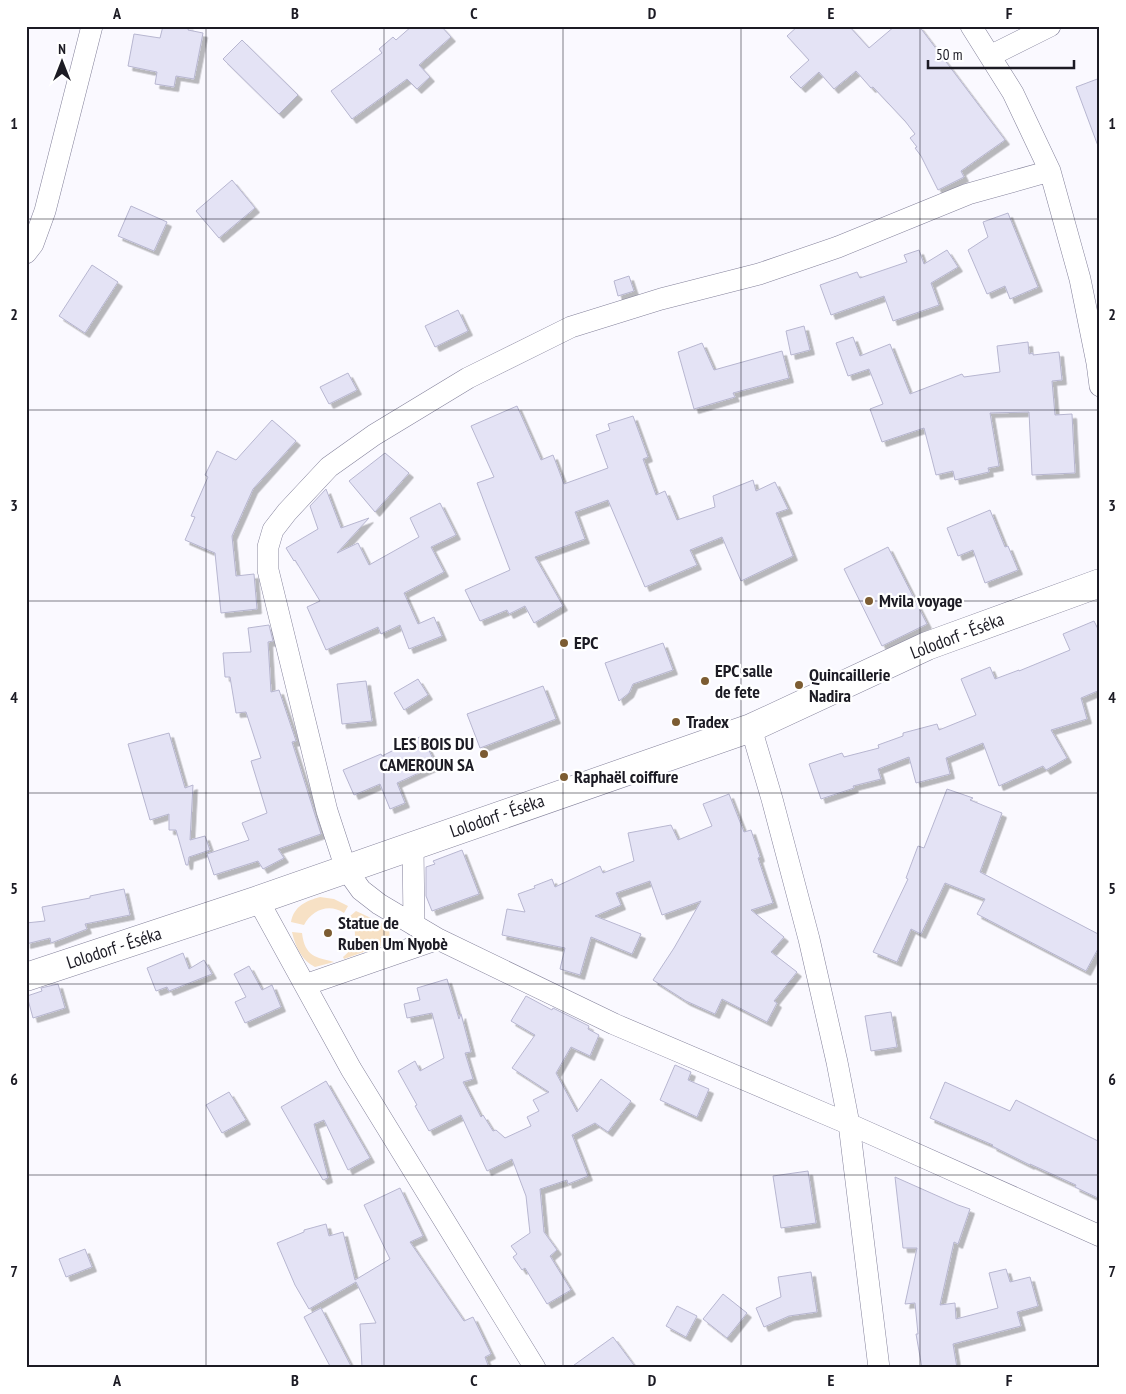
<svg xmlns="http://www.w3.org/2000/svg" width="1126" height="1394" viewBox="0 0 1126 1394" font-family="'PT Sans Narrow',sans-serif">
<style>
.green{fill:#f7e1c5}
.building{fill:#e4e3f5;stroke:#b7b6d0;filter:url(#shadow)}
.lines{fill:none;stroke-linecap:round;stroke-linejoin:round}
.minor-casing{stroke:#84829b;stroke-width:22}
.primary-casing{stroke:#84829b;stroke-width:29}
.minor{stroke:#fff;stroke-width:21}
.primary{stroke:#fff;stroke-width:28}
.grid{fill:none;stroke:#1c1b24;stroke-width:1;stroke-opacity:0.55}
.poi-dot{fill:#7c5c32;stroke:#fff;stroke-width:2}
.labels{text-anchor:middle;stroke-width:4.5;stroke-linejoin:round;paint-order:stroke}
.poi-label{font-size:18px;font-weight:bold;fill:#1c1b24;stroke:#fff;text-anchor:start}
.street-label{font-size:18px;fill:#1c1b24;stroke:#fff}
.neatline{fill:none;stroke:#1c1b24;stroke-width:2}
.grid-label{font-size:16px;text-anchor:middle;font-weight:bold;fill:#1c1b24}
</style>
<defs>
<filter id="shadow"><feDropShadow dx="4.5" dy="4.5" stdDeviation="0" flood-color="#0004"/></filter>
</defs>
<rect width="100%" height="100%" fill="#faf9ff"/>
<!-- green -->
<path class="green" d="M320 897 334 899 348 906 344 913C329 903 312 910 304 925L291 922C294 906 306 901 320 897Z
M356 911 386 925 389 928 390 939 386 944 344 959 343 957C356 947 359 931 349 917Z
M292 932 302 933C305 957 316 957 334 962L315 967C302 961 295 946 292 932Z"/>
<!-- building -->
<path class="building" d="M163 26H189L188 30 203 33 194 79 176 76 174 87 155 84 157 72 128 66 134 34 160 38Z
M412 26H441L451 37 419 65 430 77 417 89 407 79 352 119 331 91 382 53 379 49 393 37 396 40Z
M798 26H849L869 48 895 26H919L1005 140 961 171 964 177 938 190 921 156 915 148 917 147 910 138 915 134 905 121 873 87 871 88 856 71 834 89 819 72 801 88 790 77 809 60 787 36Z
M242 40 298 95 279 114 223 59Z
M1100 78V146H1098L1076 87Z
M232 180 255 208 219 238 196 211Z
M131 206 167 222 154 251 118 236Z
M1008 213 1038 287 1010 299 1005 286 987 294 968 250 988 237 983 222Z
M919 250 924 264 947 250 958 267 931 283 939 305 893 321 884 296 831 315 820 285 857 272 860 278 907 262 904 255Z
M92 265 118 282 85 333 59 316Z
M629 276 634 291 618 296 614 281Z
M458 310 468 331 435 347 425 326Z
M804 326 810 350 791 355 786 331Z
M853 337 860 356 890 344 910 394 962 374 964 377 1000 372 997 346 1028 342 1029 354 1033 353V355L1059 352 1062 380 1052 381 1055 415 1072 414 1075 473 1032 475 1029 412 990 413 999 466 988 468 989 472 955 480 953 471 936 475 924 428 882 442 870 409 883 404 869 369 848 376 836 343Z
M702 343 714 370 782 351 789 378 733 393 735 397 694 409 678 352Z
M348 373 357 390 329 404 320 387Z
M517 406 541 460 553 455 564 484 608 468 596 435 610 430 608 424 633 416 648 457 643 459 656 495 665 491 677 520 715 507 713 496 753 480 756 491 775 482 788 509 776 513 793 556 741 581 722 537 690 550 697 565 645 587 608 500 575 512 585 539 535 557 563 606 534 623 525 606 509 614 507 610 480 621 465 590 510 570 477 483 494 477 471 426Z
M272 420 296 441 253 489 232 536 236 576 254 574 257 609 221 613 215 553 185 540 195 517 191 516 208 477 205 475 217 451 236 460Z
M385 453 409 473 375 512 349 481Z
M326 489 341 528 369 518 337 553 358 543 369 565 419 537 410 518 440 503 456 535 431 547 444 572 404 593 418 624 434 617 442 636 409 649 400 625 381 634 378 627 326 650 307 607 320 601 295 560 294 561 286 548 318 529 310 506Z
M990 510 1005 547 1008 546 1018 570 985 583 973 550 958 556 947 528Z
M888 547 927 624 882 646 844 569Z
M1094 621 1100 633V690L1081 698 1087 719 1051 730 1067 758 1046 770 1043 766 999 786 983 743 946 758 950 774 916 783 909 757 878 769 881 779 853 786 854 788 821 799 809 764 842 753 844 757 879 748 878 745 903 736V733L937 724 939 730 976 715 961 679 990 667 995 679 1019 670V671L1070 650 1063 634Z
M269 625 273 641 268 642 271 692 279 690 296 741 292 742 321 834 278 849 284 858 263 869 258 861 214 875 207 854 249 840 242 823 267 813 251 761 261 758 246 712 236 713 230 677H225L223 653 251 652 248 628Z
M663 643 673 670 633 684 629 693 619 701 605 663Z
M418 679 428 695 404 710 394 693Z
M366 681 372 721 342 724 337 684Z
M543 686 556 719 480 748 467 714Z
M169 733 185 788 193 785 190 840 205 836 210 850 189 857 188 865H186L176 830H169V814L150 820 128 744Z
M422 736 436 765 397 783 405 803 390 809 380 784 354 795 343 770 381 754 382 756Z
M947 789 973 798 970 800 1002 813 980 872 1100 935V945L1086 971 977 914 985 899 945 883 921 934 911 929 897 962 873 952 908 879 906 878 918 846 924 848Z
M729 794 744 832 751 830 760 857 758 858 773 903 751 910 784 937 771 952 797 972 774 1001 777 1003 767 1022 722 999 715 1014 686 1001 653 980 674 948 701 901 662 915 650 881 616 893 621 905 595 916 641 934 632 954 591 937 580 975 560 969 565 948 502 935 507 909 525 912 518 894 535 888 534 886 552 879 555 887 600 866 603 873 634 861 628 833 671 825 678 840 712 826 703 804Z
M462 850 479 894 432 911 426 896V867L435 864 433 861Z
M124 889 130 915 85 924 87 929 51 943 50 938 26 944V923L45 921 42 907 90 898V896Z
M183 953 189 969 204 960 212 974 169 991 167 987 156 991 147 968Z
M249 966 262 990 272 985 281 1007 245 1023 235 1002 246 997 234 974Z
M447 979 459 1019 461 1014 471 1052 465 1053 473 1079 463 1082 481 1117 483 1115 493 1131 496 1130 505 1138 531 1126 527 1117 539 1111 533 1100 549 1092 512 1068 535 1035 511 1021 526 996 552 1010 553 1008 589 1026 588 1029 599 1035 590 1056 571 1047 556 1073 577 1112 601 1079 631 1101 608 1132 595 1123 572 1135 588 1176 568 1184 567 1180 540 1189 544 1232 557 1250 550 1256 571 1290 547 1304 525 1268 522 1270 513 1257 517 1254 511 1246 530 1233 526 1196 512 1159 487 1171 461 1115 429 1131 415 1106 417 1105 398 1071 415 1061 420 1071 444 1058 432 1013 407 1018 404 1004 420 1000 417 988Z
M58 984 65 1008 33 1018 27 996 42 991 41 988Z
M891 1012 897 1047 871 1051 865 1016Z
M675 1065 691 1072 688 1080 709 1089 697 1117 660 1100Z
M326 1081 370 1158 348 1170 324 1120 314 1124 328 1178 323 1180 281 1107Z
M945 1082 1010 1111 1016 1100 1100 1142V1199L1075 1187 1076 1185 1030 1164V1165L992 1146 993 1145 930 1118Z
M229 1092 246 1120 222 1133 206 1105Z
M808 1171 816 1223 781 1228 773 1176Z
M895 1177 958 1205 970 1209 958 1244 954 1242 940 1305 955 1303 956 1319 998 1308 989 1273 1006 1269 1010 1282 1030 1277 1038 1306 1017 1312 1021 1326 953 1344 957 1368H922L916 1334H918L915 1303 905 1304 917 1248H903Z
M400 1188 423 1236 410 1242 464 1321 473 1317 491 1354 485 1357 489 1368H362L360 1324 376 1323 356 1282 309 1309 295 1285 277 1243 304 1232V1230L326 1224 329 1236 343 1232 355 1280 390 1259 364 1205Z
M85 1249 92 1267 66 1277 59 1259Z
M811 1272 817 1312 789 1316 764 1327 756 1308 781 1297 778 1277Z
M723 1294 747 1313 727 1338 703 1319Z
M677 1306 697 1316 686 1337 666 1326Z
M321 1308 352 1368H331L304 1317Z
M613 1337 636 1368H570Z"/>
<g class="lines">
<defs>
<path id="minor" d="M971 26 1013 93 1050 171 1080 279 1097 363 1100 386
M990 56 1050 26
M1050 171 968 194 838 247 759 274 661 299 571 327 468 378 374 435 329 467 287 512 273 530 268 547V570L327 811 346 869 361 890 379 904 438 939 614 1024 849 1124 1100 1236
M26 253 33 244 45 211 92 26
M751 728 772 799 809 939 837 1062 849 1124 879 1368
M413 846 414 925
M258 900 351 1069 535 1368
M305 985 438 939"/>
<path id="primary" d="M26 977 258 900 751 728 927 646 1100 583"/>
</defs>
<!-- minor casing -->
<use href="#minor" class="minor-casing"/>
<!-- primary casing -->
<use href="#primary" class="primary-casing"/>
<!-- minor -->
<use href="#minor" class="minor"/>
<!-- primary -->
<use href="#primary" class="primary"/>
</g>
<!-- grid -->
<path class="grid" d="M206 26V1368M384 26V1368M563 26V1368M741 26V1368M920 26V1368M26 219H1100M26 410H1100M26 601H1100M26 793H1100M26 984H1100M26 1175H1100"/>
<!-- markers -->
<g class="poi-dot">
<circle cx="869" cy="601" r="5"/>
<circle cx="564" cy="643" r="5"/>
<circle cx="705" cy="681" r="5"/>
<circle cx="799" cy="685" r="5"/>
<circle cx="676" cy="722" r="5"/>
<circle cx="484" cy="754" r="5"/>
<circle cx="564" cy="777" r="5"/>
<circle cx="328" cy="933" r="5"/>
</g>
<g class="labels">
<!-- poi labels -->
<g class="poi-label">
<text x="879" y="607">Mvila voyage</text>
<text x="574" y="649">EPC</text>
<text x="715" y="677">EPC salle<tspan x="715" dy="21">de fete</tspan></text>
<text x="809" y="681">Quincaillerie<tspan x="809" dy="21">Nadira</tspan></text>
<text x="686" y="728">Tradex</text>
<text x="474" y="750" text-anchor="end">LES BOIS DU<tspan x="474" dy="21">CAMEROUN SA</tspan></text>
<text x="574" y="783">Raphaël coiffure</text>
<text x="338" y="929">Statue de<tspan x="338" dy="21">Ruben Um Nyobè</tspan></text>
</g>
<!-- street labels -->
<g class="street-label">
<text transform="translate(957 636) rotate(-21)" y="6">Lolodorf - Éséka</text>
<text transform="translate(497 816) rotate(-19)" y="6">Lolodorf - Éséka</text>
<text transform="translate(114 948) rotate(-18)" y="6">Lolodorf - Éséka</text>
</g>
</g>
<!-- border -->
<rect width="1126" height="1394" fill="none" stroke="#ffffff" stroke-width="55"/>
<!-- north arrow -->
<g transform="translate(62 62)" stroke="#ffffff" stroke-width="4" paint-order="stroke">
<path d="M0-4L9 19L0 12L-9 19Z" fill="#1c1b24"/>
<text y="-8" font-size="14" font-weight="bold" text-anchor="middle" fill="#1c1b24">N</text>
</g>
<!-- scale -->
<path d="M928 60v8h146v-8" fill="none" stroke="#1c1b24" stroke-width="2.5"/>
<text x="936" y="60" font-size="15" fill="#1c1b24" stroke="#ffffff" stroke-width="4" paint-order="stroke">50 m</text>
<rect x="28" y="28" width="1070" height="1338" class="neatline"/>
<g class="grid-label">
<text x="117" y="19">A</text>
<text x="295" y="19">B</text>
<text x="474" y="19">C</text>
<text x="652" y="19">D</text>
<text x="831" y="19">E</text>
<text x="1009" y="19">F</text>
<text x="14" y="129">1</text>
<text x="1112" y="129">1</text>
<text x="14" y="320">2</text>
<text x="1112" y="320">2</text>
<text x="14" y="511">3</text>
<text x="1112" y="511">3</text>
<text x="14" y="703">4</text>
<text x="1112" y="703">4</text>
<text x="14" y="894">5</text>
<text x="1112" y="894">5</text>
<text x="14" y="1085">6</text>
<text x="1112" y="1085">6</text>
<text x="14" y="1277">7</text>
<text x="1112" y="1277">7</text>
<text x="117" y="1386">A</text>
<text x="295" y="1386">B</text>
<text x="474" y="1386">C</text>
<text x="652" y="1386">D</text>
<text x="831" y="1386">E</text>
<text x="1009" y="1386">F</text>
</g>
</svg>
